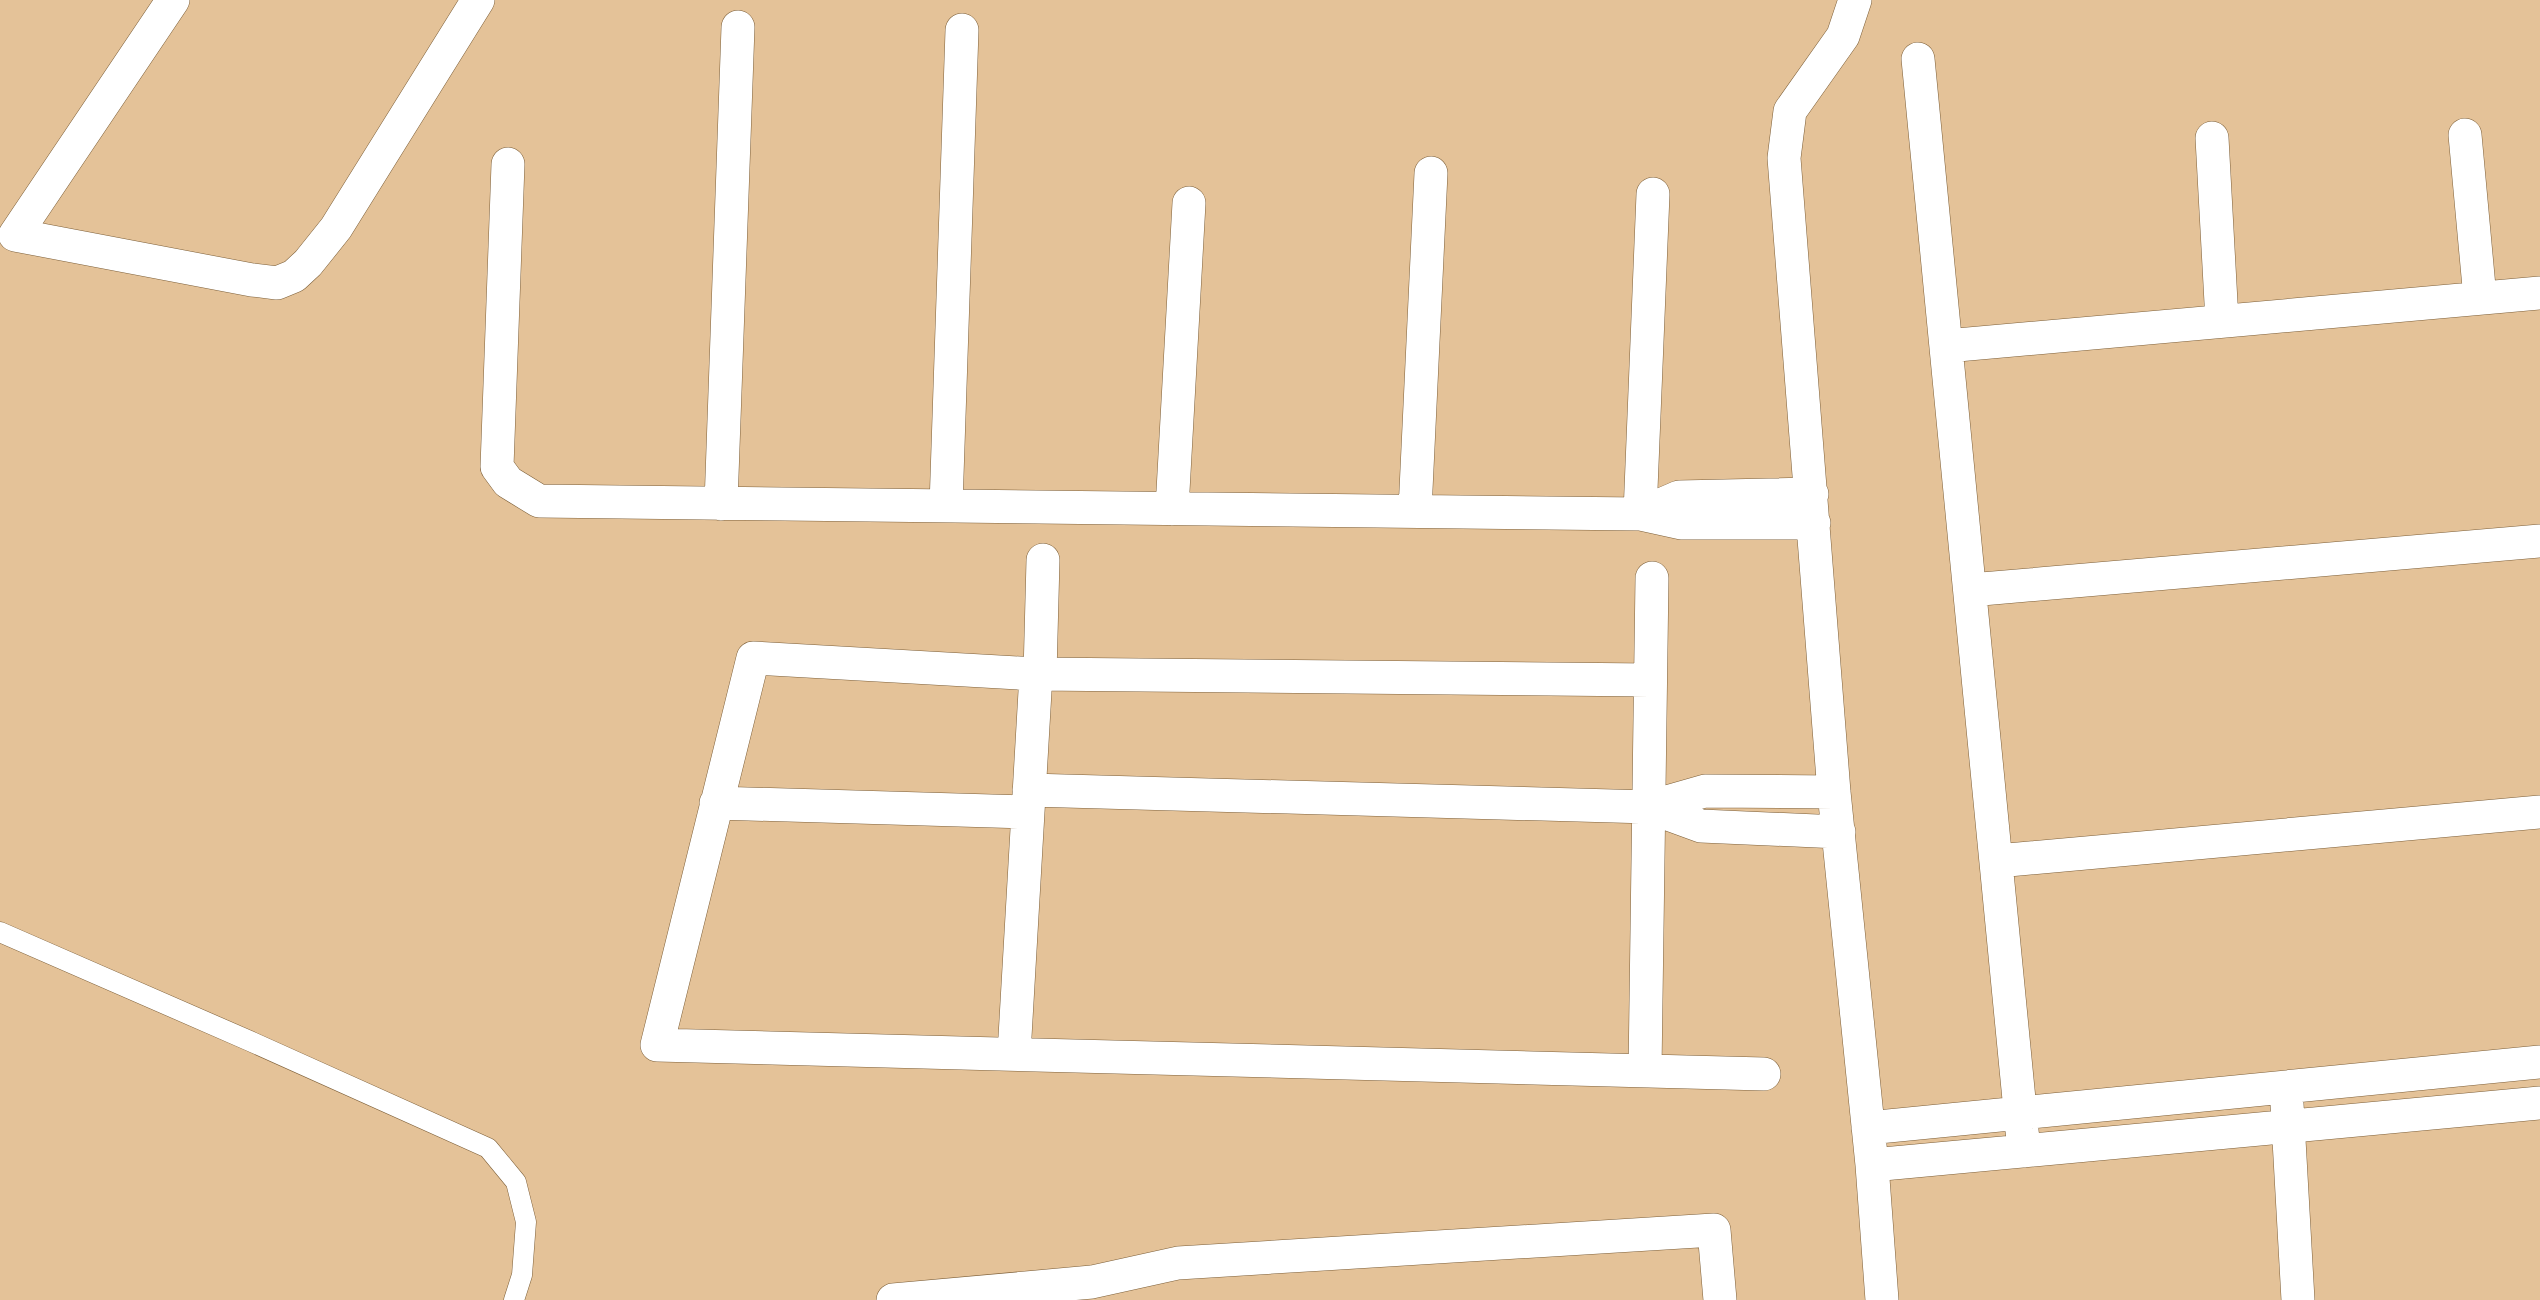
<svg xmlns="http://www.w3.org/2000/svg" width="2540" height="1300" viewBox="0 0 2540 1300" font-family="'Titillium Web',sans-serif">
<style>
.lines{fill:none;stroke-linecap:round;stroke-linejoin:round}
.service-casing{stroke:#7d5f38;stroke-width:21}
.minor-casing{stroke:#7d5f38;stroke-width:34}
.service{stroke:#fff;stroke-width:20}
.minor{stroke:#fff;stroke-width:33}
</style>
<rect width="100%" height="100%" fill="#e4c298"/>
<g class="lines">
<defs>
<path id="service" d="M0 932 252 1042 488 1148 516 1182 526 1222 522 1275 514 1300"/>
<path id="minor" d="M173 0 15 235 252 280 277 283 294 276 308 263 336 228 478 0
M1855 0 1843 36 1790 111 1784 158 1834 792 1872 1165 1882 1300
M1918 59 2024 1151
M2465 135 2480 298
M2212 138 2222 321
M508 164 497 467 508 482 539 501 1640 514 1681 523H1814
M1946 346 2540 293
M721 504 738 27
M946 506 962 30
M1172 509 1189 203
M1415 511 1431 173
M1640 514 1653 194
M1640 514 1679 497 1812 494
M1970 590 2540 541
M1040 674 1043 560
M1650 680 1036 674 753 658 657 1045 1764 1074
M1029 790 1649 807 1705 791 1834 792
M716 803 1028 812
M1649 807 1701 826 1839 832
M1997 861 2540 812
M1014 1054 1036 674
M1645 1071 1652 578
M2287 1104 2298 1300
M1868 1128 2540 1062
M1872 1165 2540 1103
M893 1300 1092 1282 1178 1263 1714 1230 1720 1300"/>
</defs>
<!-- service casing -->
<use href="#service" class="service-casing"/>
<!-- minor casing -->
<use href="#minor" class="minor-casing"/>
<!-- service -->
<use href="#service" class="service"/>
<!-- minor -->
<use href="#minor" class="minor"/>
</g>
</svg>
